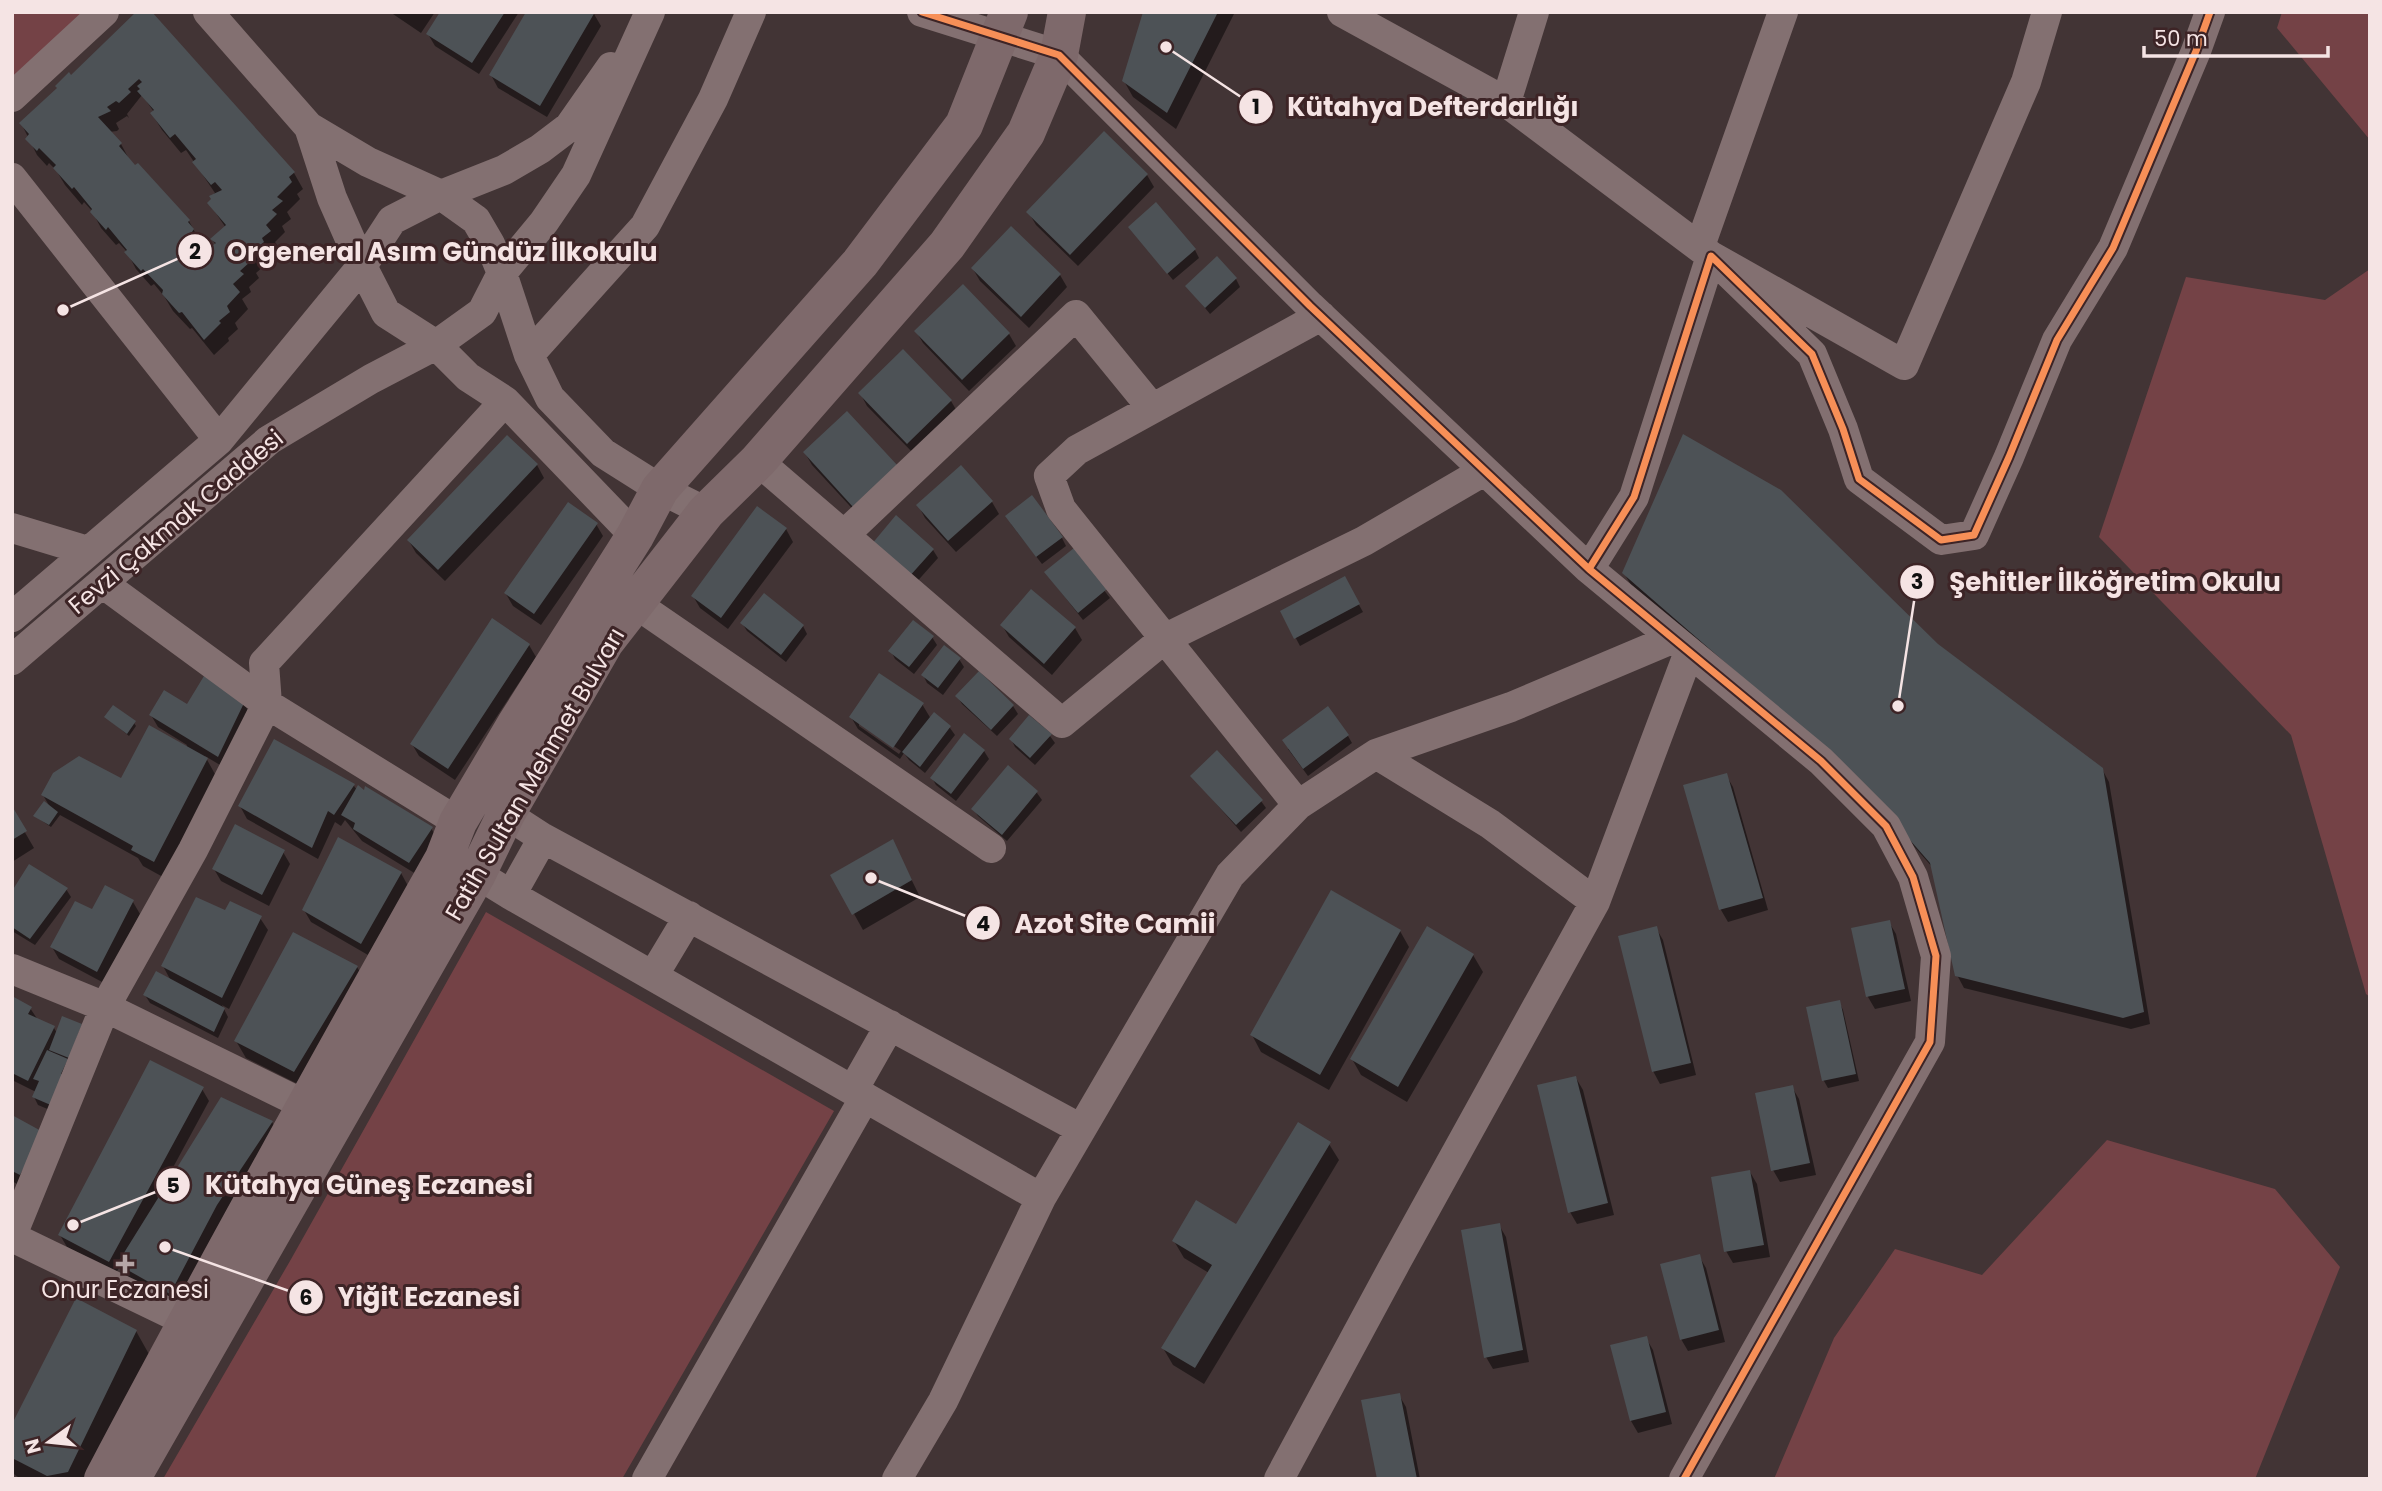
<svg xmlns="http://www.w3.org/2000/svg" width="2382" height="1491" viewBox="0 0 2382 1491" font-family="Poppins,sans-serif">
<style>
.green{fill:#744246}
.shadow{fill:#0007;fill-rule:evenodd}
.building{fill:#4d5256;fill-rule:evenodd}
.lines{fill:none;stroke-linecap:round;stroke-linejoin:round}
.minor{stroke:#837071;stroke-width:30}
.secondary{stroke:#7e696b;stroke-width:38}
.cycleway-casing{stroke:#3d2426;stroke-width:11}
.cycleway{stroke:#f78f57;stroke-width:7}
.poi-dot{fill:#b6a6a7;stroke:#3d2426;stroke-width:2.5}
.labels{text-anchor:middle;stroke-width:6;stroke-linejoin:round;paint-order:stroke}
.street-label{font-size:24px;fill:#f5e4e4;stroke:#3d2426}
.poi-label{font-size:24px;fill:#f5e4e4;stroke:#3d2426}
.leader{fill:none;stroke:#f5e4e4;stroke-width:2.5}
.callout-dot{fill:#f5e4e4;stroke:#3d2426;stroke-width:2.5}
.mark-label{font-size:21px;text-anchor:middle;font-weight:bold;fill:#111}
.callout-label{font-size:26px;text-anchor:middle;font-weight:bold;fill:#f5e4e4;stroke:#3d2426;stroke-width:6;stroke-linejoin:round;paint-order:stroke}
</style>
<rect width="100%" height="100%" fill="#423435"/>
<!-- green -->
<path class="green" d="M12 12H92L12 84Z
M2282 12H2370V140L2277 28Z
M2370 269V997L2366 994 2291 735 2099 537 2186 277 2325 300Z
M486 912 834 1111 622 1479H163L290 1261Z
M2107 1140 2275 1189 2340 1267 2255 1479H1774L1834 1338 1895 1249 1982 1275Z"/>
<!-- shadow -->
<path class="shadow" d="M390 12H435L421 33Z
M442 12H519L479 74 435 46 428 34Z
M1145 12H1235L1176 129 1133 97 1124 81Z
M594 14 601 26 547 117 498 88 491 75Z
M190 55 294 173 303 189 297 194 300 199 287 212 291 219 282 226 285 232 275 242 279 248 270 255 272 259 256 273 259 278 249 287 251 292 242 299 248 309 235 323 238 329 228 338 229 341 214 355 192 328 190 329 173 311 164 296 154 284 151 286 136 269 127 252 119 243 116 245 101 228 92 211 84 202 82 205 65 185 56 170 49 163 47 166 37 155 21 123 71 77ZM142 95 154 112 152 114 162 130 181 153 186 150 215 193 211 197 213 200 209 203 226 228 212 239 216 245 209 250 198 238 189 221 130 161 121 144 109 132 117 131 119 129 116 123 127 116 129 118 127 114Z
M1147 175 1154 187 1078 266 1036 225 1029 213Z
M1130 227 1195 250 1199 258 1173 280Z
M973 269 1060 275 1067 287 1029 328 980 281Z
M1236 279 1240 287 1210 314 1187 286Z
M916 331 1009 334 1016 346 969 391 923 343Z
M860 393 951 401 958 413 915 455 867 406Z
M847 414 861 518 812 465 805 453Z
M507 437 537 465 544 478 445 581 416 553 409 541Z
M961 467 992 502 999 514 956 552 925 518 918 505Z
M896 518 933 550 938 558 914 585Z
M596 524 603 536 541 625 513 606 506 594Z
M1011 524 1062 538 1066 546 1042 564Z
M786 529 793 542 728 629 700 608 693 596Z
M1073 550 1110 598 1083 620 1046 573Z
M1624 573 1937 645 2102 769 2109 782 2150 1024 2131 1029 1964 988 1957 975 1933 868 1857 781 1631 585Z
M1344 578 1363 612 1300 646 1282 612Z
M742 623 803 626 807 634 786 662 747 631Z
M1002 625 1075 628 1082 640 1052 675 1009 637Z
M932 637 937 645 914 674 895 659 891 651Z
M529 645 536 657 455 780 419 756 412 744Z
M959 659 964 667 943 695 927 683 923 675Z
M979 674 1013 706 1018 714 997 736 962 704 957 696Z
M243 702 250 714 225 768 205 756 216 776 163 877 143 866 138 858 60 815 51 827 35 816 51 809 43 795 122 780 186 748 187 745 158 727 151 715 188 707Z
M922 704 931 719 934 715 950 728 955 735 925 773 909 760 904 753 900 759 858 729 851 717ZM859 722 901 751 899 754 859 726Z
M106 717 134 723 136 726 129 736Z
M964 736 984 751 989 759 956 801 936 785 932 778Z
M1050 736 1055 743 1035 765 1015 747 1011 739Z
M1348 736 1352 743 1308 776 1288 749Z
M1008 768 1037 793 1042 800 1007 841 978 816 973 809Z
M1726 775 1733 787 1768 910 1728 922 1721 910 1685 787Z
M1192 776 1261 801 1266 808 1241 832Z
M354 786 357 790 431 828 438 840 416 874 362 841 345 820 341 826 335 822 318 859 247 819 240 806Z
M12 810 34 848 12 862Z
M893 842 920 897 863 930 833 876Z
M283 852 290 864 269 906 221 881 214 869Z
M401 873 408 886 368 955 311 922 304 910Z
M66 889 71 897 35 945 12 931V894Z
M133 902 140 914 104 983 59 959 52 947 92 911Z
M226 913 260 918 268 930 229 1009 222 1005 228 1017 218 1038 150 1003 145 995 171 981 163 966Z
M1889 922 1896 934 1911 1001 1875 1009 1868 997Z
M1656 928 1663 940 1696 1075 1660 1084 1653 1071Z
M1400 931 1409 947 1329 1090 1261 1052 1252 1035Z
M1473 955 1483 972 1407 1102 1361 1075 1352 1059Z
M357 967 367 983 304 1087 246 1058 236 1041Z
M12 998 30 1008 38 1020 54 1028 57 1033 80 1026 64 1116 38 1105 34 1097 36 1092 12 1080Z
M1839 1002 1843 1010 1859 1081 1828 1088 1824 1081 1808 1009Z
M1576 1078 1583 1090 1614 1215 1577 1224 1570 1212Z
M1792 1087 1799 1099 1816 1175 1780 1182 1773 1170Z
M202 1089 209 1101 157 1197 160 1199 272 1122 279 1135 177 1305 126 1276 120 1266 116 1273 67 1247 60 1235Z
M12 1117 29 1191 12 1181Z
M1329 1144 1339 1160 1204 1384 1173 1365 1163 1348 1209 1273 1184 1258 1174 1241 1236 1227Z
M1750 1172 1757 1184 1770 1257 1733 1263 1726 1251Z
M1499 1225 1506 1237 1529 1362 1493 1369 1486 1357Z
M1699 1256 1706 1268 1725 1342 1688 1351 1681 1339Z
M136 1331 150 1356 90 1479H21L15 1475 12 1471V1428Z
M1646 1338 1653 1350 1672 1424 1638 1433 1631 1421Z
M1399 1395 1406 1407 1420 1479H1379Z"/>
<!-- building -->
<path class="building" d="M136 12H152L295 172 289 177 292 182 277 197 283 201 272 210 277 214 266 225 271 231 262 238 264 242 247 256 251 261 240 271 244 274 233 284 240 292 227 306 230 312 219 321 221 323 204 340 182 312 179 313 162 294 163 290 143 269 141 271 124 252 127 250 108 227 106 230 90 212 92 209 74 187 72 189 53 168 56 165 39 148 37 151 25 139 29 134 19 123 57 88 55 86 69 72 71 75ZM139 79 142 82 137 86 140 89 137 91 154 110 150 113 170 138 175 134 196 159 192 162 211 185 215 182 222 190 209 196 211 199 207 203 226 225 210 239 216 243 209 248 192 232 194 229 188 222 190 220 138 163 135 165 119 146 122 143 98 117 111 111 107 107 116 101 119 103 131 92 128 89Z
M440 12H505L472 63 426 34Z
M526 12H595L540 106 489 75Z
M1143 12H1218L1167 113 1122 81Z
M1104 131 1148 174 1070 255 1026 212Z
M1156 202 1196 249 1167 274 1128 227Z
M1011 226 1061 274 1021 317 971 268Z
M1217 256 1237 278 1205 308 1185 286Z
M963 284 1010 333 962 380 914 331Z
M903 349 952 400 907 444 858 393Z
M847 411 898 466 853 507 803 452Z
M1683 434 1781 490 1938 644 2103 768 2144 1012 2123 1018 1955 976 1930 863 1848 769 1622 573Z
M507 435 538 464 438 570 407 540Z
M961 465 993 501 948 541 916 505Z
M1032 495 1063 537 1036 557 1005 516Z
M568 502 598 523 534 614 504 593Z
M757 506 787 528 721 618 691 596Z
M896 515 934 549 908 578 871 545Z
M1074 548 1107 589 1078 613 1044 572Z
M1345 576 1360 604 1294 639 1280 611Z
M1031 589 1076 627 1044 664 1000 625Z
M764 593 804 625 781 655 740 623Z
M492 618 530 644 448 769 410 744Z
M913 620 934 636 909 667 888 651Z
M944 645 961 658 938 688 921 675Z
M979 671 1014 705 991 730 955 696Z
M879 673 924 703 893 748 849 717Z
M204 676 245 701 218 757 149 715 164 690 187 704Z
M113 705 136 721 127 734 104 717Z
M1328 706 1349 735 1303 769 1282 740Z
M934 712 951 726 920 767 902 752Z
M1029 715 1052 734 1030 758 1009 739Z
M149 725 208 758 154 862 131 850 133 846 41 795 53 773 79 756 121 778Z
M964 733 985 750 951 794 930 778Z
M274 739 355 784 334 815 328 811 312 848 238 806Z
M1217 750 1263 800 1236 825 1190 776Z
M1008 765 1038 791 1002 835 971 809Z
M1727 773 1763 898 1719 910 1683 785Z
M358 785 364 790 365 786 433 827 409 863 353 829 355 823 341 815Z
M44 801 58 812 49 825 33 816Z
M12 806 27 831 12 840Z
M235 824 285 850 262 895 212 869Z
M338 837 402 872 361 944 302 910Z
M893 839 912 880 852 915 830 875Z
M29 864 68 888 30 939 12 927V891Z
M105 885 134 900 97 972 50 947 75 901 92 909Z
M1331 890 1401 930 1320 1075 1250 1035Z
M196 897 225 910 230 901 262 916 222 998 161 966Z
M1890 920 1905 989 1866 997 1851 928Z
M1427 926 1474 954 1398 1087 1350 1059Z
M1657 926 1691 1063 1652 1072 1618 936Z
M293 932 358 966 294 1072 234 1041Z
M156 971 225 1008 214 1032 143 995Z
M12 996 32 1007 28 1014 55 1026 28 1081 12 1073Z
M1840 1000 1856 1074 1822 1081 1806 1007Z
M62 1016 82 1024 69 1058 49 1050Z
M47 1050 68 1059 61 1074 72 1079 60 1109 32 1097 39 1081 33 1079Z
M150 1060 204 1087 109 1262 58 1235Z
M1576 1076 1608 1203 1568 1213 1537 1085Z
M1793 1085 1810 1163 1771 1171 1755 1093Z
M221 1097 273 1121 217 1205 170 1294 117 1264Z
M12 1115 43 1132 20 1175 12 1171Z
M1298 1122 1331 1142 1195 1368 1161 1348 1212 1265 1172 1241 1196 1200 1236 1224Z
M1750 1170 1764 1245 1724 1252 1711 1177Z
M1500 1223 1523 1350 1484 1358 1461 1230Z
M1700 1254 1719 1330 1680 1340 1660 1264Z
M76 1298 137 1330 68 1472 47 1476 12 1458V1424Z
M1647 1336 1666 1412 1630 1421 1610 1345Z
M1400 1393 1417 1479H1377L1361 1400Z"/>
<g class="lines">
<!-- minor -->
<path class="minor" d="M208 12 309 127 368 162 441 195 476 220 490 244 502 273 529 355 550 398 603 453 660 489 706 512
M922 12 1059 55 1310 306 1589 569 1821 761 1886 826 1913 877 1936 956 1930 1042 1684 1479
M1342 12 1506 102 1711 256 1904 365 2026 82 2047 12
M12 97 104 12
M1506 102 1534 12
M309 127 332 198 362 266 386 313 436 345 468 377 505 401 635 536
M12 178 219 440
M1700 246 1783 12
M529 355 645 226 713 99 751 12
M758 461 1062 723 1164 639 1364 541 1484 471
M12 528 88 551
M844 535 1076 315 1152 408
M1589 569 1634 497 1711 256 1812 354 1843 429 1859 479 1941 540 1974 535 2009 457 2057 340 2113 248 2196 51 2210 12
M102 583 267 704 458 822
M636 604 991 848
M12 617 219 440 362 266 392 220 441 195 504 170 540 149 569 127 611 67
M12 660 269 440 371 379 436 345 482 312 502 273 544 222 576 175 650 12
M1376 754 1490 824 1595 902
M1298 805 1061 509 1049 476 1077 450 1321 316
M506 814 543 838 1081 1129
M477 874 511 895 1041 1198
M511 895 543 838
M12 969 105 1007 305 1105
M653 976 689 916
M853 1090 890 1025
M12 1235 105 1007 193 850 267 704 264 663 505 401
M12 1237 186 1321
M647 1479 865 1097
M897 1479 943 1401 1041 1198 1230 875 1298 805 1376 754 1511 707 1672 639
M1279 1479 1396 1262 1595 902 1689 652"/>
<!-- secondary -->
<path class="secondary" d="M103 1479C213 1270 328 1064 444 858L458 822 516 724 635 536 660 489 860 263 964 125 1009 12
M131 1479 477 874 506 814 605 642 706 512 758 461 947 245 1026 133 1059 55 1067 12"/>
<defs>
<path id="cycleway" d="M922 12 1059 55 1310 306 1589 569 1821 761 1886 826 1913 877 1936 956 1930 1042 1684 1479
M1589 569 1634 497 1711 256 1812 354 1843 429 1859 479 1941 540 1974 535 2009 457 2057 340 2113 248 2196 51 2210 12"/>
</defs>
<!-- cycleway casing -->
<use href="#cycleway" class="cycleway-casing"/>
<!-- cycleway -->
<use href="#cycleway" class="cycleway"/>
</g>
<!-- markers -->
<path class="poi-dot" d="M121.5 1253.5h7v7h7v7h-7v7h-7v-7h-7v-7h7z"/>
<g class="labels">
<!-- street labels -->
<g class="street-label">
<text transform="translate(176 522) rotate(-40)" y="8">Fevzi Çakmak Caddesi</text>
<text transform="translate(535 774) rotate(-60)" y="8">Fatih Sultan Mehmet Bulvarı</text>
</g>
<!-- poi labels -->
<g class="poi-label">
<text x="125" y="1298">Onur Eczanesi</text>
</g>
</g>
<!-- callouts -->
<path class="leader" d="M1166 47L1256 107M63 310L195 251M1898 706L1917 582M871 878L983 923M73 1225L173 1185M165 1247L306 1297"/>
<g class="callout-dot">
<circle cx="1166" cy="47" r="7"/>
<circle cx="63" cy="310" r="7"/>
<circle cx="1898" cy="706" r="7"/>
<circle cx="871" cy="878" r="7"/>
<circle cx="73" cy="1225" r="7"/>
<circle cx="165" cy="1247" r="7"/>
<circle cx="1256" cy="107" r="18"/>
<circle cx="195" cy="251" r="18"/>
<circle cx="1917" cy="582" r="18"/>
<circle cx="983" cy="923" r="18"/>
<circle cx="173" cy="1185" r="18"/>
<circle cx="306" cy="1297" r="18"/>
</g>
<g class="mark-label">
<text x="1256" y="114">1</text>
<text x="195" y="259">2</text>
<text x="1917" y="589">3</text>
<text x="983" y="931">4</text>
<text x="173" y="1193">5</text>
<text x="306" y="1305">6</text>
</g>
<g class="callout-label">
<text x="1433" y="116">Kütahya Defterdarlığı</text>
<text x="442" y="261">Orgeneral Asım Gündüz İlkokulu</text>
<text x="2115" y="591">Şehitler İlköğretim Okulu</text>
<text x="1115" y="933">Azot Site Camii</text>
<text x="369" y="1194">Kütahya Güneş Eczanesi</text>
<text x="429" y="1306">Yiğit Eczanesi</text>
</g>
<!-- border -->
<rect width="2382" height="1491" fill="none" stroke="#f5e4e4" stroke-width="28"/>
<!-- north arrow -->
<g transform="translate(49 1442) rotate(255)" stroke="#3d2426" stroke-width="5" paint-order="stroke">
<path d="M0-5L12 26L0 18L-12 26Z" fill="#f5e4e4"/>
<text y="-10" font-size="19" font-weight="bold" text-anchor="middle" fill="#f5e4e4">N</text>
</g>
<!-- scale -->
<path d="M2144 46v10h184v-10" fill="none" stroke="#f5e4e4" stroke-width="3.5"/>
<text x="2154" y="46" font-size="21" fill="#f5e4e4" stroke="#3d2426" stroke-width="5" paint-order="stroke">50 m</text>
</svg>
